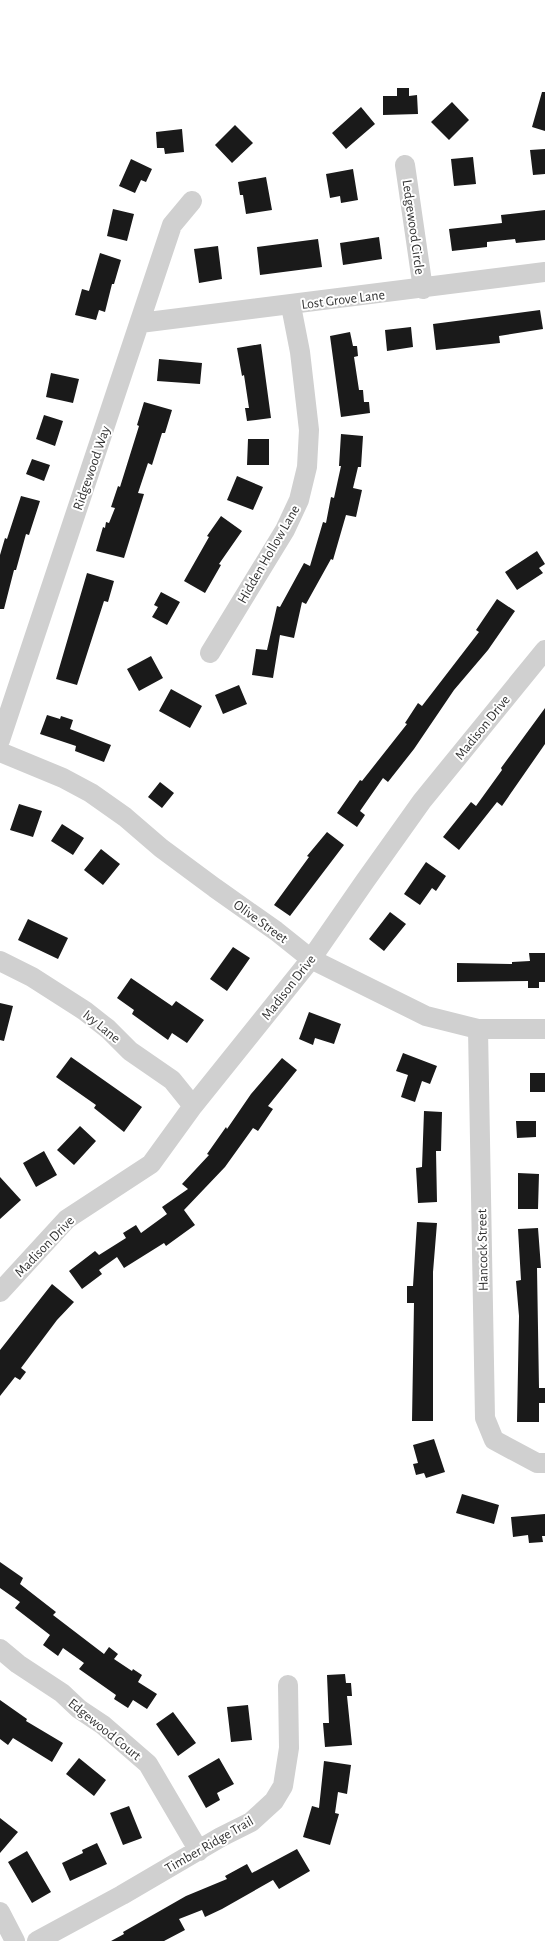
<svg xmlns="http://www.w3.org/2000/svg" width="545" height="1941" viewBox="0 0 545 1941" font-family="'Alegreya Sans',sans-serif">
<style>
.building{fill:#1a1a1a}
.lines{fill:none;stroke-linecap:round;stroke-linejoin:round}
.minor{stroke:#d0d0d0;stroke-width:20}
.labels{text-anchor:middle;stroke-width:4;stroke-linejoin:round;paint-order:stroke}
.street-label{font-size:14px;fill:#333;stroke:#fff}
</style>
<rect width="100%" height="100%" fill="#fff"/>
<!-- building -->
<path class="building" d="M397 88H409V96L417 95 418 114 383 115V96H397Z
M542 92H545V131L532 127Z
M452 102 469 120 449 140 431 122Z
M361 107 375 124 346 149 332 133Z
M235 125 253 143 232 163 215 145Z
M182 129 184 152 165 154 164 148H157L156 132Z
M545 149V174L533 175 530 150Z
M473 157 476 184 454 186 451 159Z
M131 159 152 169 146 182 141 180 135 193 119 186Z
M353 169 358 200 341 203 340 196 330 198 326 174Z
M266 177 272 210 246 214 243 195H240L238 182Z
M113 209 134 214 127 241 107 236Z
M545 210V240L516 243 515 239 487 242V247L452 251 449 229 502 223 501 215Z
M379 237 382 259 343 265 340 243Z
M318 239 322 267 260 275 257 247Z
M218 246 222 279 199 283 194 249Z
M100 253 121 260 114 284H112L105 312 99 310 96 320 75 315 82 289 89 291Z
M540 310 543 329 499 336 500 343 436 350 433 324Z
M411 327 413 347 387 351 385 330Z
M350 332 353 346H357L358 356 354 357 359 390H363L364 402H369L370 413 341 417 330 336Z
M261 344 271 418 247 421 245 408H249L244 375 242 376 237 348Z
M159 359 202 363 200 384 157 381Z
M51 373 79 379 73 403 46 397Z
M144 402 172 410 165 433H162L152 465 148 463 138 493 144 494 124 558 96 551 103 527 105 528 106 522 109 523 115 508 111 507 118 486 120 487 139 426 137 425Z
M44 415 63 421 55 446 36 439Z
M341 434 363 436 361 467H358L353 488 362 490 356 517 346 515 333 560 331 559 306 604 302 602 294 638 280 635 273 678 252 675 256 649 267 650 277 606 280 607 304 563 310 566 323 522 326 523 331 497 334 498 341 466H339Z
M248 439H269V465H247Z
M32 459 50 465 44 481 26 474Z
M237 476 263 487 253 510 227 500Z
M21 496 40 501 29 535 26 534 16 570H14L4 609H0V555L5 538 7 539Z
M221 516 242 531 219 564 221 565 205 593 184 581 209 537 207 536Z
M537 551 545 564 539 568 543 573 517 590 505 572Z
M87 573 114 581 108 602 104 601 77 685 56 679Z
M161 592 180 602 167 625 152 617 158 607 154 605Z
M497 599 515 611 488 650 454 690 414 749 388 782 383 778 360 811 365 815 357 827 337 813 360 780 362 781 407 724 405 723 418 703 422 706 479 632 476 630Z
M151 656 163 678 139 691 127 669Z
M239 685 247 704 223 714 215 695Z
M171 689 202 706 190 728 159 711Z
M545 708V744L502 806 497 802 459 850 443 837 471 802 476 806 502 770 501 768Z
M47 715 60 719 61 716 73 720 70 729 111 745 104 762 75 751 76 746 40 734Z
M160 782 174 793 162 808 148 797Z
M19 804 42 811 33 837 10 830Z
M62 824 84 838 73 855 51 841Z
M327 832 344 845 290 916 274 905 309 857 307 856Z
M101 849 120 864 103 885 84 870Z
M426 862 446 876 436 891 432 888 420 905 404 894Z
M390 912 406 924 384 951 369 939Z
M28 919 68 938 58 959 18 940Z
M233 947 250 958 227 991 210 979Z
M529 953H545V982H539V988H528V981L457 982V963L512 964V962L530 961Z
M131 978 172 1006 176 1001 204 1020 187 1043 172 1033 168 1040 132 1014 134 1010 117 998Z
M0 1003 13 1006 4 1041 0 1040Z
M309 1012 341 1024 334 1044 315 1038 313 1045 299 1039Z
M403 1053 437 1066 430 1084 422 1081 415 1102 401 1097 408 1075 396 1071Z
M71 1057 142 1107 124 1132 94 1108 96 1105 56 1077Z
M282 1058 297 1070 268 1106 273 1109 258 1131 253 1128 225 1167 184 1210 195 1225 166 1246 164 1243 124 1268 117 1257 99 1270 102 1274 82 1289 69 1271 95 1251 99 1255 126 1238 123 1233 136 1225 141 1233 167 1214 162 1207 188 1189 182 1184 209 1155 207 1154 226 1127 227 1129 251 1094Z
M530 1073H545V1092H530Z
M424 1111 442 1112 441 1151H436L437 1202 418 1203 416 1168 422 1167Z
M516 1121H536V1137L517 1138Z
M80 1126 96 1141 74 1165 57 1150Z
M44 1151 57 1175 36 1187 23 1163Z
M518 1173 539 1174 538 1209H518Z
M0 1177 21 1200 0 1219Z
M417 1222 437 1223 433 1272V1421H412L414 1303H407V1286H413Z
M538 1228 541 1268H537L539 1388H545V1403H539V1422H517L519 1316 516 1281 521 1280 518 1229Z
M52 1284 74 1302 57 1320 21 1368 26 1372 20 1380 15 1377 0 1396V1350Z
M434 1439 445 1472 426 1478 424 1473 416 1475 413 1464 418 1463 413 1445Z
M462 1494 499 1505 494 1524 456 1513Z
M545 1514V1536H542L543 1542 529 1543 528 1535 513 1537 511 1517Z
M0 1562 23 1578 20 1584 56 1612 53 1615 104 1654 109 1647 118 1654 114 1659 132 1671 133 1669 142 1675 138 1682 157 1694 147 1709 133 1700 128 1708 114 1699 116 1695 79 1669 84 1663 63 1648 58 1656 43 1645 50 1635 15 1608 20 1602 0 1588Z
M345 1674 346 1683H351L352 1696H347L352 1745 325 1747 323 1723H329L327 1675Z
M0 1700 27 1719 26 1721 63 1743 52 1762 13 1738 8 1745 0 1739Z
M248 1705 252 1740 231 1742 227 1707Z
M173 1712 196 1743 178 1756 156 1724Z
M79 1758 106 1780 94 1796 66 1774Z
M219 1758 234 1784 217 1793 220 1800 206 1808 188 1776Z
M324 1761 351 1765 347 1794 338 1792 335 1813 339 1814 330 1845 303 1837 312 1806 319 1808Z
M129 1806 142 1838 123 1845 110 1813Z
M0 1818 18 1832 0 1853Z
M97 1843 107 1864 70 1881 62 1863 83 1853 82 1850Z
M297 1849 310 1871 279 1889 273 1880 222 1909 205 1917 202 1910 179 1919 185 1930 164 1941H111L124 1934 123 1932 186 1896 227 1879 225 1876 247 1864 252 1873Z
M27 1851 51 1892 32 1903 8 1862Z"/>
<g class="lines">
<!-- minor -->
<path class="minor" d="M405 165 423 289
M140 323 545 272
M210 653 285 530 299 500 307 467 309 430 300 352 291 306
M0 740 172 225 192 201
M0 752 63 778 91 793 125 817 161 848 215 888 276 931 311 959 426 1016 478 1029H545
M0 961 32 977 85 1011 108 1029 130 1051 172 1080 193 1106
M478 1029 485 1418 494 1440 537 1463H545
M0 1292 67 1219 151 1164 193 1106 311 959 365 881 422 801 545 650
M0 1649 18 1664 62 1693 79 1709 103 1725 148 1764 199 1851
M0 1912 15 1941
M37 1941 122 1895 221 1837 251 1822 274 1801 283 1786 289 1748 288 1685"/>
</g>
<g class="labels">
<!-- street labels -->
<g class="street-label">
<text transform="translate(414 227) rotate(82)" y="5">Ledgewood Circle</text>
<text transform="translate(343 299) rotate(-7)" y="5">Lost Grove Lane</text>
<text transform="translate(91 468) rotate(-71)" y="5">Ridgewood Way</text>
<text transform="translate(268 554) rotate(-60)" y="5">Hidden Hollow Lane</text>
<text transform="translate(482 727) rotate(-51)" y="5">Madison Drive</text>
<text transform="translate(261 921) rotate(36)" y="5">Olive Street</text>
<text transform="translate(288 987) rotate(-52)" y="5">Madison Drive</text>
<text transform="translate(102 1026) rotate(39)" y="5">Ivy Lane</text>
<text transform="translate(44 1246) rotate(-46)" y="5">Madison Drive</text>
<text transform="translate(482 1250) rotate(-91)" y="5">Hancock Street</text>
<text transform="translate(105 1729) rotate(39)" y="5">Edgewood Court</text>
<text transform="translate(209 1844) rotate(-30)" y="5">Timber Ridge Trail</text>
</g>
</g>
</svg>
